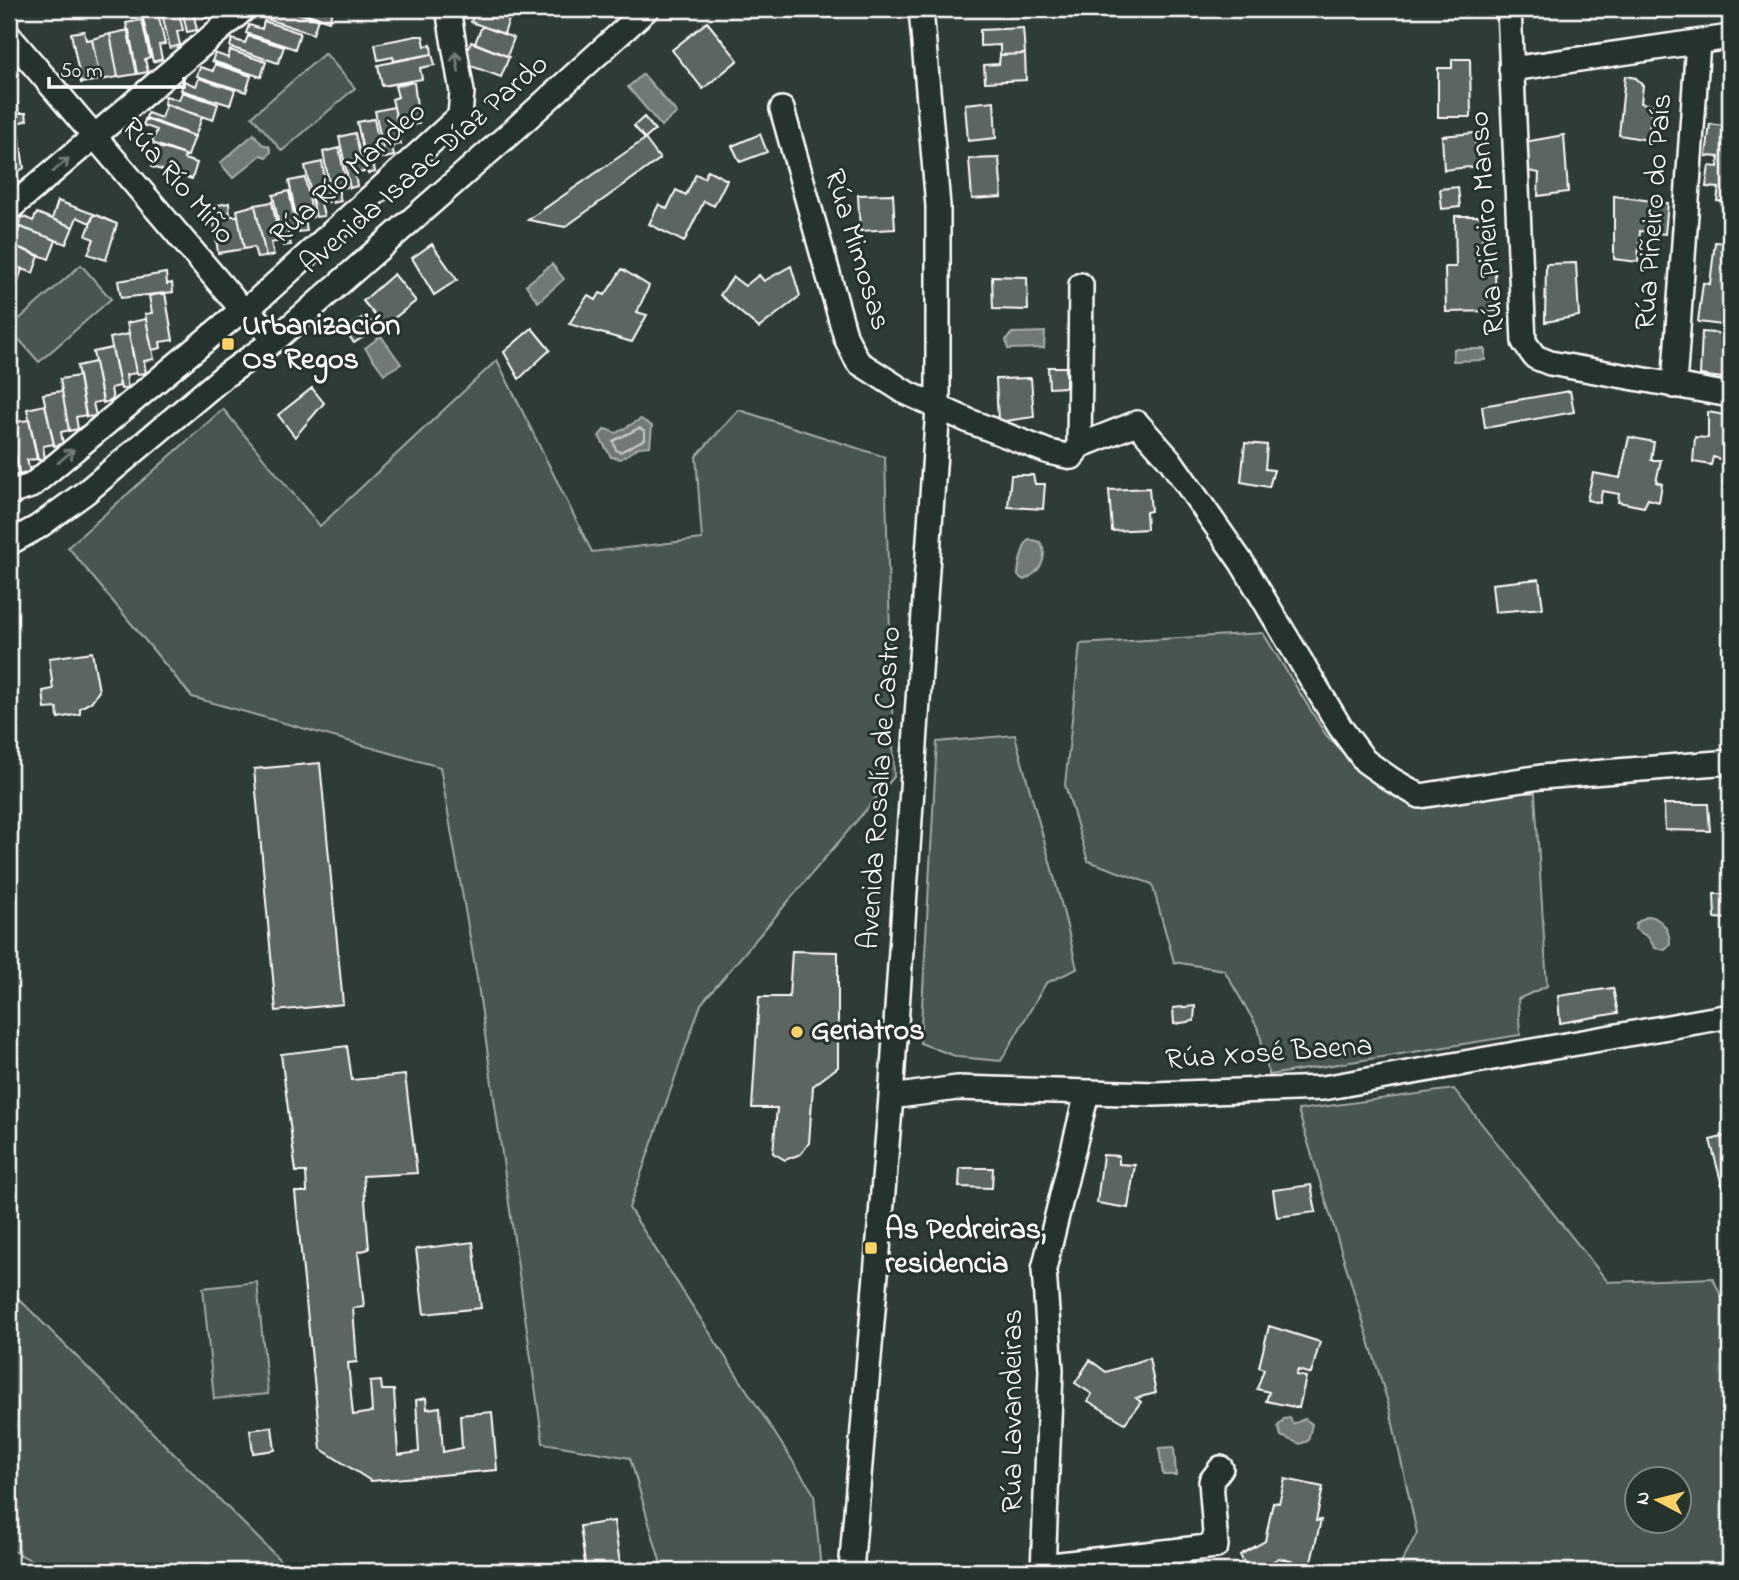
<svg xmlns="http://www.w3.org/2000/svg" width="1739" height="1580" font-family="'Indie Flower',sans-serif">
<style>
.green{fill:#4a544f;stroke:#a4aaa7;stroke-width:2;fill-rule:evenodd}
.water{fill:#707975;stroke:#a9afac;stroke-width:2}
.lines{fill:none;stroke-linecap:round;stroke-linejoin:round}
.shore{stroke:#c6c9c8;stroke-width:2}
.building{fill:#5b6661;stroke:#fff;stroke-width:2}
.minor-casing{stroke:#fff;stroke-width:28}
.minor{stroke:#26332d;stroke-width:23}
.oneway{stroke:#727a76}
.poi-dot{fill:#ffd166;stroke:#26332d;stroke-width:2.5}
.labels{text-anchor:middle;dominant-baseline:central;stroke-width:6;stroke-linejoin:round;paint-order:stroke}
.street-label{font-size:30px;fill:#fff;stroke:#26332d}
.poi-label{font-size:30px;font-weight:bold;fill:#fff;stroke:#26332d;text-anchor:start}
</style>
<rect width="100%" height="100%" fill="#2f3b35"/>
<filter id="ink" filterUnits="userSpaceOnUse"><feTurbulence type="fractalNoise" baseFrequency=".0143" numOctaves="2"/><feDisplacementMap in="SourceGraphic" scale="14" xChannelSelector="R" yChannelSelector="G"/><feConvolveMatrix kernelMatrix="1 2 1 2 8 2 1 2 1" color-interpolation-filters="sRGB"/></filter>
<g filter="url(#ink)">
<path class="green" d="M325,53l30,35 -73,63 -30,-35z
M81,265l30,34 -72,63 -30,-34z
M497,360l95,192 110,-13 -6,-83 43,-46 146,47 9,320 -193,227 -72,204 185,286 7,77h-158l-33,-113 -87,-15 -66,-465 -37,-211 -248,-70 -124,-150 155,-138 97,117z
M1263,633l63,102 62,57 147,1 12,193 -29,13 2,36 -251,40 -10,-45 -35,-60 -50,-8 -22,-78 -64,-23 -23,-76 15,-141z
M1015,735c20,78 45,154 62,234l-31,14 -45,78 -43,-4 -38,-14 17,-301z
M1454,1089l154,193 105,-4 17,38v255h-333l20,-38 -28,-127 -91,-296zM1680,1478v42h-42v-42z
M257,1282l11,112 -54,5 -11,-111z
M9,1289l282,282h-239l-43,-22z"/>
<path class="water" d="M643,74l34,39 -16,13 -33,-39z
M254,134l8,10 7,2 2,6 -4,5 -6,-2 -28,23 -13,-15z
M552,264l12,15 -26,23 -12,-17z
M1045,332l-1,16 -36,1 -2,-9 6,-7z
M381,336l20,28 -17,10 -19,-26z
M1454,349h31v11l-32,1z
M641,419l11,7 -2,20 -11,1 -18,12 -10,-2 -12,-21 6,-7 11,4z
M1029,539l11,3c10,16 -1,31 -16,38l-6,-4c0,-9 5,-31 11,-37z
M1648,916c15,2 22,15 22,29l-5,5 -10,-2 -7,-11 -13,-8 1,-6z
M1290,1418l3,6 12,-5 7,5 -4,17 -8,3 -19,-8 -3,-10 6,-7z
M1174,1447l2,28h-13l-4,-27z"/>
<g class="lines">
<path class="shore" d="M639,428l6,3v8l-25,13 -4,-2 -3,-9z"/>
</g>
<path class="building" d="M157,9l8,35 -6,1 3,14 -9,3 -12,-52z
M161,9h17l5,21 -6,2 3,13 -10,3z
M182,9h16l2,6 -6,1 3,14 -10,2z
M202,9h10l2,7 -10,2z
M281,9l37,10 -5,15 -49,-16 2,-8 13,4z
M293,9h40l-4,12z
M476,9h15l19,7 -6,18 -33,-12z
M142,20l8,37 -5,2 3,13 -11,2 -11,-51z
M264,21l36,12 -5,16 -49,-16 3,-8 13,4z
M707,22l31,38 -35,29 -31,-39z
M482,26l32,12 -7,18 -32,-13z
M1023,28l2,26 -25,1v-10l-20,1v-16z
M129,30l8,44 -19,3 -8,-43z
M84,31l2,9 6,-1 8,41 -19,3 -10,-50z
M110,34l8,43 -18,3 -8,-41z
M248,36l36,11 -6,16 -48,-16 2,-8 13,4z
M416,36h7l2,10 6,-1 1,9 -38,7 -1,-4 -15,3 -3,-16z
M471,42l38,15 -8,20 -38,-14z
M230,50l36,12 -5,15 -49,-16 3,-8 13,5z
M432,54l3,11 -15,3 2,11 -40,7 -4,-21z
M1025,54l1,26 -41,2 -1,-17 15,-1 1,-9z
M1452,59h18l1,58h-33v-49h14z
M215,64l36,12 -5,16 -49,-16 3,-9 13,4z
M1625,76l11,2 7,8 -2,17 11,2 -4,35 -29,-5z
M199,78l36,12 -5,15 -49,-15 3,-9 12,5z
M414,82l5,41 -19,10 -8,-34 6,-2 -3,-11z
M182,92l36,12 -5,16 -49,-16 2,-8 13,4z
M994,101l2,37 -28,3 -3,-37z
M17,103l2,10h7l1,7 -18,6v-21z
M166,104l36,13 -7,20 -50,-18 3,-6 13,5z
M394,107l7,37 -9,2 2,10 -9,2 -10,-47z
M644,117l11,13 -10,9 -11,-13z
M146,118l49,18 -7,20 -36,-13 5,-13 -14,-5z
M374,119l8,39 -9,2 2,12 -7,2 -11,-52z
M17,123l7,45 -15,9v-51z
M1710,124l20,3v75l-13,-1 2,-13 -13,-1 3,-21 9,1 1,-10 -13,-1z
M355,133l9,39 -9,2 2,12 -7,2 -11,-51z
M1474,133l4,33 -34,4 -2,-34z
M760,134l7,18 -27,10 -8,-16z
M1564,135l4,57 -30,4 1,-23 -16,-3 1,-28z
M645,139l15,20 -95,68 -37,-7z
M159,147l26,8 -1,4 13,4 -5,16 -40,-12z
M339,148l8,39 -9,2 3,12 -8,2 -10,-51z
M999,158l3,39 -30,2 -3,-40z
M322,162l7,40 -8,1 3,13 -8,1 -11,-51z
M708,170l19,10 -13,26 -10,-5 -20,41 -35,-18 10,-20 8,5 9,-19 10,5 10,-21 8,4z
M305,178l8,39 -8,2 2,12 -8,1 -10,-51z
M1458,187l2,20 -18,2 -2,-20z
M289,191l8,40 -9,1 3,13 -8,1 -10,-51z
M893,194l2,35 -35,2 -2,-36z
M1614,196l54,7 -3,31 -25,-3 -2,31 -24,-3z
M58,201l36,13 -4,9 -13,-6 -4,10 -21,-8z
M272,202l8,39 -9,2 3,12 -8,2 -11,-52z
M229,203l1,13h8l6,33 -26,4 -6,-47z
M255,205l11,52 -9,1 -3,-11 -10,2 -7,-39z
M37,213l36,14 -7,17 -48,-18 4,-10 11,5z
M94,214l23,10 -11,36 -18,-6 6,-15 -8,-3z
M1455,216h27l1,54h12l1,41 -50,1 -1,-45h11z
M20,227l36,13 -7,19 -40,-15v-11l7,3z
M1715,242l15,1v83l-32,-4 5,-39 7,1z
M9,244l30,12 -6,17 -24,-9z
M432,244l25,36 -23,15 -22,-37z
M1576,263l3,53 -34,6 1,-58z
M9,264l13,5 -6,18 -7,-2z
M791,266l9,30 -41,32 -39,-33 13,-18 12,9 14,-11 5,6z
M622,269l27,17 -12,26 10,3 -15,27 -63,-18 19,-29 8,5 4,-7 5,2z
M166,273l1,11 5,-1 1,9 -52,6 -3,-17z
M394,274l22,27 -32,25 -21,-25z
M992,276l35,1 1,33 -35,-1z
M165,293l8,47 -13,2 1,6 -9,2 -7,-36 7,-1 -3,-17z
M366,315l10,14 -22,14 -9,-13z
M146,319l8,40 -10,2 2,12 -9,1 -10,-51z
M532,328l18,22 -31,29 -15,-27z
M1702,332l24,2 4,4v41l-30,-4z
M129,334l7,39 -10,2 2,13 -7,1 -11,-51z
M112,348l8,38 -9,2 2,12 -10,3 -10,-51z
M95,362l8,39 -10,2 3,13 -10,1 -9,-51z
M1048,367h18v20l-17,1z
M79,376l7,39 -10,2 2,12 -9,2 -9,-52z
M1031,378l3,39 -36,5 -2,-43z
M312,388l12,15 -29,34 -17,-22z
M62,391l7,39 -8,2 2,12 -9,2 -11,-52z
M1570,391l4,21 -89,16 -3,-22z
M45,405l9,39 -11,2 2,13 -7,1 -11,-51z
M1708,412l22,4v46l-17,-5 -2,8 -18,-3 2,-25 13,1z
M29,420l8,39 -10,1 3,12 -11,3 -9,-52z
M10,423l9,52 -8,1 -2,-12z
M1629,437l25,5 -3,18h10l-5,22 6,2 -3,18 -11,-3 -4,8 -26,-5 1,-8 -17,-3 -2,12 -13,-3 6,-27 27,5z
M1245,443l22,2 -2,24 9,1 -5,17 -28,-5z
M1011,475h22l2,9h10l-2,25 -35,-2z
M1149,488l2,23 -5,1 1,17 -35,2 -3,-41z
M1539,579l4,29 -48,4 -3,-28z
M92,652l7,39 -8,11 -11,6v6l-22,4 -1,-10 -12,1 -2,-18 10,-2 -4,-31z
M320,763l23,241 -67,7 -22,-242z
M1664,804h44l2,27 -45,-1z
M1714,894h16v25l-15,-1z
M792,951l46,1v115l-25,19 -4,57 -8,11 -16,6 -12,-7 4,-45h-25l7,-111h30z
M1613,988l5,25 -58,10 -2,-27z
M1195,1006l-1,15 -20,3 -1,-16z
M347,1046l5,34 53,-5 12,98 -54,3 6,73 -11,3 6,55 -11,1 4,54 -9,1 5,52 19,-3 -2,-30 11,-1 1,9h12l4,65 21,-3 -3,-52 10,-2 1,11 13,-2 3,45 19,-4 -2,-33 32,-3 5,58 -126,11 -50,-32 -26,-257h12l-1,-20h-10l-15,-118z
M1730,1135v65h-4l-16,-60z
M1103,1155l16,1v8l16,1 -7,43 -31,-5z
M960,1168h33l-1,20 -33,-1z
M1311,1185l5,27 -39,5 -4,-27z
M473,1242l8,66 -57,6 -8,-65z
M1269,1326l51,16 -9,32 -13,-4 -2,5 10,2 -7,31 -33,-7 3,-9 -12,-3 7,-20 -5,-2z
M1149,1358l7,35 -20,5 5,4 -16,21 -37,-22 4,-7 -17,-11 15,-23 16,12z
M272,1427l3,23 -22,3 -3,-23z
M1285,1479l38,8 -7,34 5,-1 -11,46 -31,-8 -14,8 3,3 -4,2h-16l-8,-16 25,-14 8,-39 6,1z
M614,1521l7,50h-35l-6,-45z"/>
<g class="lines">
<defs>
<path id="minor" d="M1509,9l15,333 11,15 15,6 180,32
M9,36l231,271
M1511,69l219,-32
M782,109l64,229 12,24 47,30 64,29 80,31 23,5 7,-11 58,-23 33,37 72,103 98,164 25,34 27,19 28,16 121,-19 189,-15
M9,209l235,-200
M250,307l210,-191 2,-24 -14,-83
M238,310l5,-4 8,2 2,8 22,24
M1674,386l24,-344
M1079,446l2,-161
M9,493l22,-7 206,-172
M9,543l29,-16 48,-35 137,-115 52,-37 239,-210 133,-121
M891,1097l66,-9 197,6 169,-6 407,-72
M1043,1566l173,-20 -5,-65 10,-13
M851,1571l40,-474 47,-689v-202l-17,-197
M1043,1571l8,-201 -7,-101 43,-176"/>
</defs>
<use href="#minor" class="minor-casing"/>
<use href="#minor" class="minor"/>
</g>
<defs><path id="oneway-shaft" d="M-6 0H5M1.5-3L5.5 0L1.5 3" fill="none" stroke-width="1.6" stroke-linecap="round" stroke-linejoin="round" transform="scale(1.75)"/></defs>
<g class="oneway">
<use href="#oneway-shaft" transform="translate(457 62) rotate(-100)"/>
<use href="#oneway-shaft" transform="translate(61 165) rotate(-40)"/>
<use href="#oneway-shaft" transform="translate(66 456) rotate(-40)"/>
</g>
</g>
<g class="poi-dot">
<rect x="221" y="337" width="14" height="14" rx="3.5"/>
<circle cx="797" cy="1032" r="7"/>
<rect x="864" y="1241" width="14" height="14" rx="3.5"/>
</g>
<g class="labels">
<g class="street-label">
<text transform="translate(425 165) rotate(-41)">Avenida Isaac Díaz Pardo</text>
<text transform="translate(349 174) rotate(-42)">Rúa Río Mandeo</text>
<text transform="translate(177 182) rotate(49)">Rúa Río Miño</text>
<text transform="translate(1655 212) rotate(-86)">Rúa Piñeiro do País</text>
<text transform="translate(1488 223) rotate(-94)">Rúa Piñeiro Manso</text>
<text transform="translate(856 250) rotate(73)">Rúa Mimosas</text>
<text transform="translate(881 788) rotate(-86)">Avenida Rosalía de Castro</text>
<text transform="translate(1269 1054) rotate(-4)">Rúa Xosé Baena</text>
<text transform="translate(1014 1411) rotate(-90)">Rúa Lavandeiras</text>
</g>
<g class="poi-label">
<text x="242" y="327">Urbanización<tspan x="242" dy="34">Os Regos</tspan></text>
<text x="811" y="1032">Geriatros</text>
<text x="885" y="1231">As Pedreiras,<tspan x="885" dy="34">residencia</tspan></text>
</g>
</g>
<rect width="1739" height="1580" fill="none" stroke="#26332d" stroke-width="35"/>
<rect x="18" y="18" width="1704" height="1545" fill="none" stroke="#fff" stroke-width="2.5" filter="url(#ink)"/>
<g transform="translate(1658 1500) rotate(277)"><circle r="33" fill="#26332d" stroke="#7d8581" stroke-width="2"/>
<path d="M0-5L12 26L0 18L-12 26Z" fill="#ffd166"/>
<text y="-10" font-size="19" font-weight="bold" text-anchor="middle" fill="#ffffff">N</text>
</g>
<path d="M49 77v10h135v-10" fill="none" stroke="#ffffff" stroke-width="3.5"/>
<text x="60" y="77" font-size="21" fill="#ffffff" stroke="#26332d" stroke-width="5" paint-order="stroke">50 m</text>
</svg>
